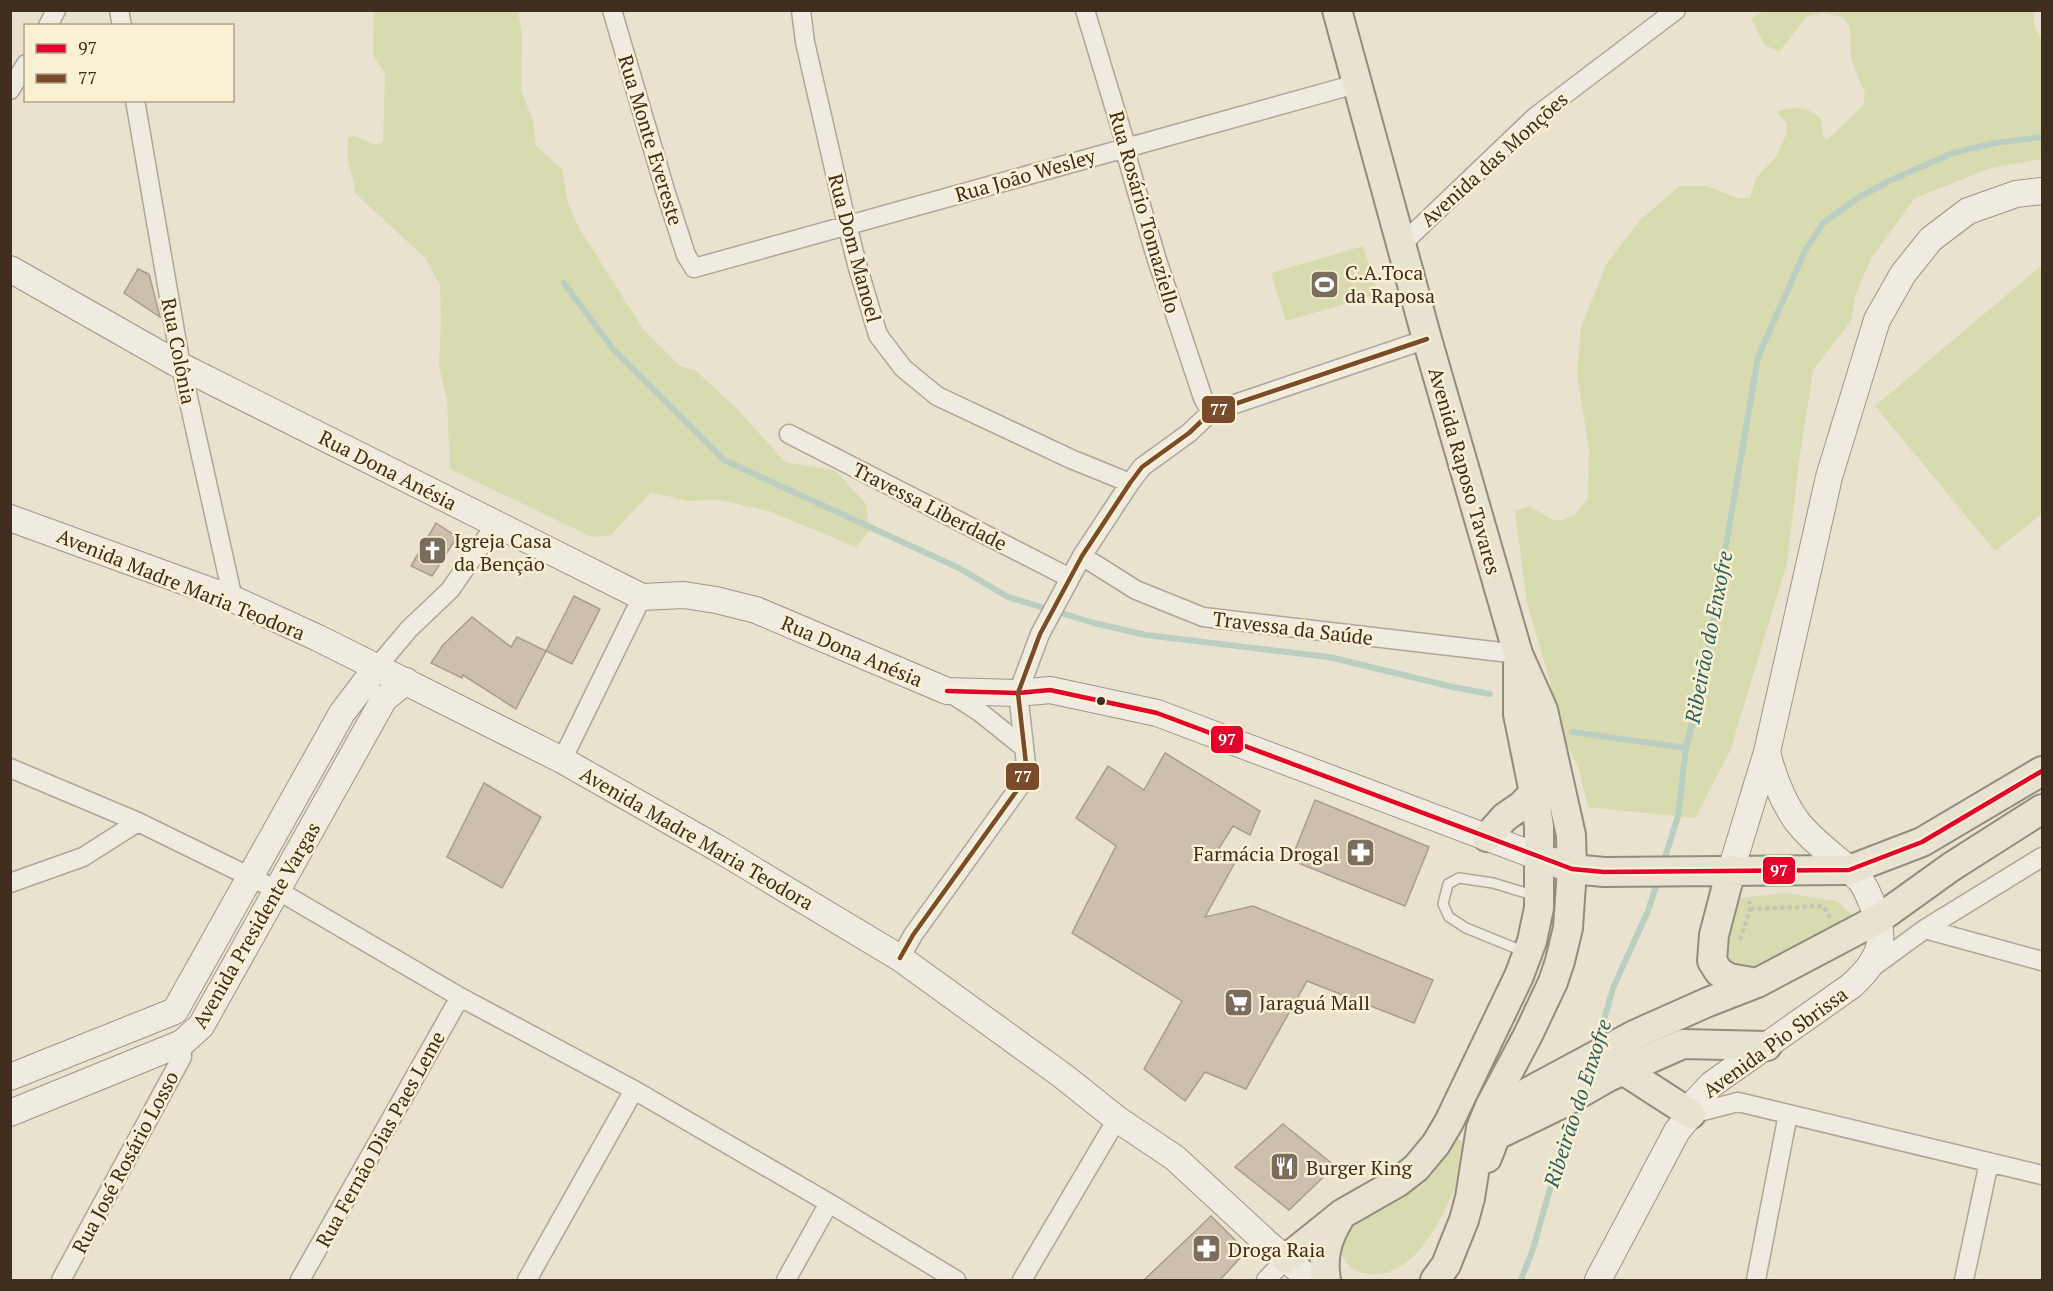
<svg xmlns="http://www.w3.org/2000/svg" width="2053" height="1291" font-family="'PT Serif',serif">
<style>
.green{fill:#d8daaf}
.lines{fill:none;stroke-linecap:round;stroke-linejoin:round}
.stream{stroke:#bacec2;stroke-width:6}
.building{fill:#cdbfae;stroke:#aa9d8c;stroke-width:1.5}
.lane-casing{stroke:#aea697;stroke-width:12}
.street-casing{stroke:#aea697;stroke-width:21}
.secondary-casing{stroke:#9e9687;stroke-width:28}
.primary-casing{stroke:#948c7e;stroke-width:32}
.path{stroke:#c9c3b7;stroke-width:4;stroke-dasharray:4.5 3;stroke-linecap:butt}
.lane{stroke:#f0ebe1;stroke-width:9}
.street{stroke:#f0ebe1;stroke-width:18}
.secondary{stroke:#f0ebe1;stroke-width:26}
.primary{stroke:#e8e2d1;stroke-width:28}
.bus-1-casing{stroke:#faf0d4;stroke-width:9}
.bus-2-casing{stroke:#faf0d4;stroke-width:9}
.bus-1{stroke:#e4002b;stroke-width:4.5}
.bus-2{stroke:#7a4b2a;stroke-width:4.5}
.bus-dot{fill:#3f2e1d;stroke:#faf0d4;stroke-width:2}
.labels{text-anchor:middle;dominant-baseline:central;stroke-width:5;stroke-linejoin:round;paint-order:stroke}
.street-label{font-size:20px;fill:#3f2e1d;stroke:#faf0d4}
.poi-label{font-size:20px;fill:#3f2e1d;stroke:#faf0d4;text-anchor:start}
.water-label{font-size:21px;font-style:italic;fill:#2a605f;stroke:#faf0d4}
.line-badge{stroke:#faf0d4;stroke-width:2}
.badge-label{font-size:16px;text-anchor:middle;font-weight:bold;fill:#fff}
</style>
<rect width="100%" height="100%" fill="#e9e2ce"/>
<path class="green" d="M1765,10l269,1v16l8,12v120l-51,9 -76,30 -44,60 -16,39 -4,24 -38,49 -14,92 -12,101 -57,188 -35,67 -107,-11 -10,-41 -26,-48 -2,-38 -23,-76 -12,-93 14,-5 24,14h9l13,-6 13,-16 1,-49 -12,-75 4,-47 26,-64 33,-43 40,-34h26l31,12h13l6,-20 20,-21 10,-22 1,-12 -9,-9 1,-3c18,-5 27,-5 42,8l2,18 5,2 35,-33 2,-13 -14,-33 -1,-33 -7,-10 -20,-4 -17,4 -27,35 -14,-7 -14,-26z
M374,11h144l4,24 -1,55 12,31 3,25 26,23 6,35 11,24 64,101 37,37 16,5 41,38 48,53 51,9 30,33 3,27 -13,16 -87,-36 -49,-11 -33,1 -36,-9 -40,43 -19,2 -142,-68 -3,-69 -8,-34 2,-46 -1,-35 -15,-27 -71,-66 1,-4 -8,-32 1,-18 6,-2 22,9 7,-4 2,-68 -12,-18z
M1363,246l15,48 -92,27 -15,-48z
M2042,265v249l-47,37 -120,-145z
M1785,893l52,8 15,14 -5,14 -91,43 -23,-7 -8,-14 4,-37 12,-16z
M1452,1136l19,10c-16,42 -48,145 -113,126 -15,-8 -19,-21 -19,-38z"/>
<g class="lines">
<path class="stream" d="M564,283l49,66 111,111 235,108 49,29 86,26 52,12 183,22 124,30 37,7
M1572,732l114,16
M1663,864l15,-48 8,-68 19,-79 53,-312 47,-106 18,-28 35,-25 31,-17 64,-28 42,-10 47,-6
M1597,1044l16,-56 35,-77 10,-31
M1521,1280l12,-31 24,-85 21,-59"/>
</g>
<path class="building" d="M138,269l11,5 11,43 -36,-24z
M436,523l21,14 -25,39 -21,-10z
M574,596l26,13 -28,55 -26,-13z
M472,617l39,30 6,-10 29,14 -30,58 -53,-34 -1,3 -31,-15 12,-18z
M1165,753l95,58 -10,24 -17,-9 -17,27 18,11 -29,53 48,-11 180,74 -19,43 -107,-42 -61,108 -41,-17 -20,29 -41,-32 38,-68 -110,-68 44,-87 -40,-28 32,-52 36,24z
M484,783l57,34 -39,71 -55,-31z
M1315,800l114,47 -24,59 -114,-46z
M1283,1124l52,42 -46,44 -54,-43z
M1211,1216l25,25 5,16 -22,24h-76z"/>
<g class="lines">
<defs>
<path id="lane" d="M1525,952l-59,-24 -17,-11 -6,-13 5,-20 11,-6 34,5 43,13"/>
<path id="street" d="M119,10l3,16
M612,10l53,180 21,65 8,13 662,-184
M801,10l4,32 42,183 11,43 20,67 25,33 34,28 134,63 59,24
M1085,10l39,129v8l32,110 47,141 8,14
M48,26l8,-16
M10,90l16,-26
M135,100l46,266 52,233
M1401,245l134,-128 141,-107
M789,434l281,144
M1082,556l54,34 67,27 315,37
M377,667l32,-38 41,-39 46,-66
M947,691l34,22 41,33
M562,760l80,-163
M10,768l128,54 139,68 183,107 174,93 195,113 127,77
M10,883l73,-26 55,-35
M1925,929l117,-72
M900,958l13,-23 107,-149 6,-22 -8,-71 22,-59 42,-78 48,-73 12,-16 47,-34 22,-21 216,-73
M1870,969l55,-40 117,32
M1691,1114l47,-12 304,73
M61,1280l121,-223v-14
M300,1280l160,-283
M527,1280l107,-190
M786,1280l43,-77
M1022,1280l95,-161
M1266,1280l20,-21
M1756,1280l32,-166
M1964,1280l25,-118"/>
<path id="secondary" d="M10,269l171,97 461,231 42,-2 32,5 40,10 191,81 71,2 32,-3 107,23 382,144
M10,518l223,81 85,39 244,122 155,88 183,110 163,118 54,43 58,39 94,87 42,35
M1731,870l36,-118 62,-275 48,-157 26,-46 28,-35 37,-28 48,-17 26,-3
M10,1077l165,-66 167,-298 35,-46
M10,1113l172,-70 19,-17 183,-327 22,-18
M1598,1280l79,-149 14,-17 5,-13 16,-17 139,-98c30,-27 38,-48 20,-85 -3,-7 -6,-15 -11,-21 -20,-21 -46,-36 -64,-60 -14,-20 -23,-44 -29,-68"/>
<path id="primary" d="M1337,10l90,329 91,315 25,56 28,125 1,34 -4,59 -8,33 -7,21 -25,53 -38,71 -9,22 -11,70 -6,22 -18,45 -11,15
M1487,837l18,-20 16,-11 13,-13
M1554,862l18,7 32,3 245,-2 73,-28 120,-71
M1731,870l-17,65 -2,26 7,11 10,6 28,5
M1623,1070l68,44
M1501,1133l58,-28 49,-28 75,-33 84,2
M1487,1158l9,-23 32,-43 106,-57 74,-33 49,-19 123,-65 71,-51 91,-58
M1286,1259l56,-45 56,-32 18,-14 20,-24 13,-22 70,-146 13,-35 7,-33v-82l-5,-33 -16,-79v-49
M1326,1280c-4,-23 1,-41 13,-61"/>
</defs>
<use href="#lane" class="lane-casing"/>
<use href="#street" class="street-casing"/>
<use href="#secondary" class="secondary-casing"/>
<use href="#primary" class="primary-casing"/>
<path class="path" d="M1750,909l73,-3 8,13
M1740,940l10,-31 -1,-8"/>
<use href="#lane" class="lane"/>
<use href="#street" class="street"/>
<use href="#secondary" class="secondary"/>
<use href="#primary" class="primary"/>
<defs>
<path id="bus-1" d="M947,691l71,2 32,-3 107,23 415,156 32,3 245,-2 73,-28 120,-71"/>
<path id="bus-2" d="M900,958l13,-23 107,-149 6,-22 -8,-71 22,-59 42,-78 48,-73 12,-16 47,-34 22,-21 216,-73"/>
</defs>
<use href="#bus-1" class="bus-1-casing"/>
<use href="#bus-2" class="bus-2-casing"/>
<use href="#bus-1" class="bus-1"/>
<use href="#bus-2" class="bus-2"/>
</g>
<defs>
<symbol id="stadium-square" viewBox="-11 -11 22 22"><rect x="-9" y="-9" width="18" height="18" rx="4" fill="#7a6d5b" stroke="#faf0d4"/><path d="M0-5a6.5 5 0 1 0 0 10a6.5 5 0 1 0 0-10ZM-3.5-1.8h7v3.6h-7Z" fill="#fff"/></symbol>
<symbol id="church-square" viewBox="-11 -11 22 22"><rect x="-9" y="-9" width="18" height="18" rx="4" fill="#7a6d5b" stroke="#faf0d4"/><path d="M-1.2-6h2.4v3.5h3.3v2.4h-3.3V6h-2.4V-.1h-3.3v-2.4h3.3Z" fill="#fff"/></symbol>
<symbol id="pharmacy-square" viewBox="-11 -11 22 22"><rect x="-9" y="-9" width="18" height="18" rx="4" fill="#7a6d5b" stroke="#faf0d4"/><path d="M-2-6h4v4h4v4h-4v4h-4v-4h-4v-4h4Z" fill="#fff"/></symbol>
<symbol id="supermarket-square" viewBox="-11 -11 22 22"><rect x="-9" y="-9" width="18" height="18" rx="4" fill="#7a6d5b" stroke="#faf0d4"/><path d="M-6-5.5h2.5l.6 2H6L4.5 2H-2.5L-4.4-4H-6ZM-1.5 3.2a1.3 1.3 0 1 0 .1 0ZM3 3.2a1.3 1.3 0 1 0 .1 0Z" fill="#fff"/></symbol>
<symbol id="restaurant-square" viewBox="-11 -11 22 22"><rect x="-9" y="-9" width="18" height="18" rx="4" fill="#7a6d5b" stroke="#faf0d4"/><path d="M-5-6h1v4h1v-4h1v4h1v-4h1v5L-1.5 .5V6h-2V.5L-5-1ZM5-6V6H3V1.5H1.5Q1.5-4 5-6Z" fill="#fff"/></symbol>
</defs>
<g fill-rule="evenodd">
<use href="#stadium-square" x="1308" y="268" width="33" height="33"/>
<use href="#church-square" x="416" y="534" width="33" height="33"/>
<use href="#pharmacy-square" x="1344" y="836" width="33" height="33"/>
<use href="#supermarket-square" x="1222" y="986" width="33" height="33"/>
<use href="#restaurant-square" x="1268" y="1150" width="33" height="33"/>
<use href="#pharmacy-square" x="1190" y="1232" width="33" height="33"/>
</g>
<circle class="bus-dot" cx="1101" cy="701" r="5"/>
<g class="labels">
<g class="street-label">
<text transform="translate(651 140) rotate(73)">Rua Monte Evereste</text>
<text transform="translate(1494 159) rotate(-42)">Avenida das Monções</text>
<text transform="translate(1025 175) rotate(-16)">Rua João Wesley</text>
<text transform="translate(1145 212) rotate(74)">Rua Rosário Tomaziello</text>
<text transform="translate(855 248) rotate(75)">Rua Dom Manoel</text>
<text transform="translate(179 351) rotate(79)">Rua Colônia</text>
<text transform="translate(388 470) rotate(27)">Rua Dona Anésia</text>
<text transform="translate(1465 471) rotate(74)">Avenida Raposo Tavares</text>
<text transform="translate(930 506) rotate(27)">Travessa Liberdade</text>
<text transform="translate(181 584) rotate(22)">Avenida Madre Maria Teodora</text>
<text transform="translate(1293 628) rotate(7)">Travessa da Saúde</text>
<text transform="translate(852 651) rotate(23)">Rua Dona Anésia</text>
<text transform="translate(697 838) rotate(30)">Avenida Madre Maria Teodora</text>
<text transform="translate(256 925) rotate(-60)">Avenida Presidente Vargas</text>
<text transform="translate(1775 1042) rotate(-36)">Avenida Pio Sbrissa</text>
<text transform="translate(380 1139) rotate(-61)">Rua Fernão Dias Paes Leme</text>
<text transform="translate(125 1162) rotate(-62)">Rua José Rosário Losso</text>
</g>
<g class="poi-label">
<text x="1345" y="272">C.A.Toca<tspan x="1345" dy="23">da Raposa</tspan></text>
<text x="454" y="540">Igreja Casa<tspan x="454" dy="23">da Benção</tspan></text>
<text x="1339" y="853" text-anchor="end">Farmácia Drogal</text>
<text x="1259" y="1002">Jaraguá Mall</text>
<text x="1306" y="1167">Burger King</text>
<text x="1228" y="1249">Droga Raia</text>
</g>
<g class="water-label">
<text transform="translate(1708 637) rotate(-79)">Ribeirão do Enxofre</text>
<text transform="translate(1577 1103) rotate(-72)">Ribeirão do Enxofre</text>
</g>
</g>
<g class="line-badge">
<rect x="1201" y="395" width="35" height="29" rx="6" fill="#7a4b2a"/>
<rect x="1210" y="725" width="34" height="29" rx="6" fill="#e4002b"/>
<rect x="1005" y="762" width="35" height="29" rx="6" fill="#7a4b2a"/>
<rect x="1762" y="856" width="34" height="29" rx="6" fill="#e4002b"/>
</g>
<g class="badge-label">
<text x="1219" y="415">77</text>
<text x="1227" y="745">97</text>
<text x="1023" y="782">77</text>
<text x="1779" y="876">97</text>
</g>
<rect width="2053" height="1291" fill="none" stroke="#3f2e1d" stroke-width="24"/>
<rect x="24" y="24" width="210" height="78" fill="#faf0d4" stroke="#afa28b" stroke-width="1.5"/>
<rect x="36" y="44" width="30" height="9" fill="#e4002b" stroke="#afa28b" stroke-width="1.5"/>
<text x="78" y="54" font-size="18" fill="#3f2e1d">97</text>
<rect x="36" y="74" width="30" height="9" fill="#7a4b2a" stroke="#afa28b" stroke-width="1.5"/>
<text x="78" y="84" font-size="18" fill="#3f2e1d">77</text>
</svg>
